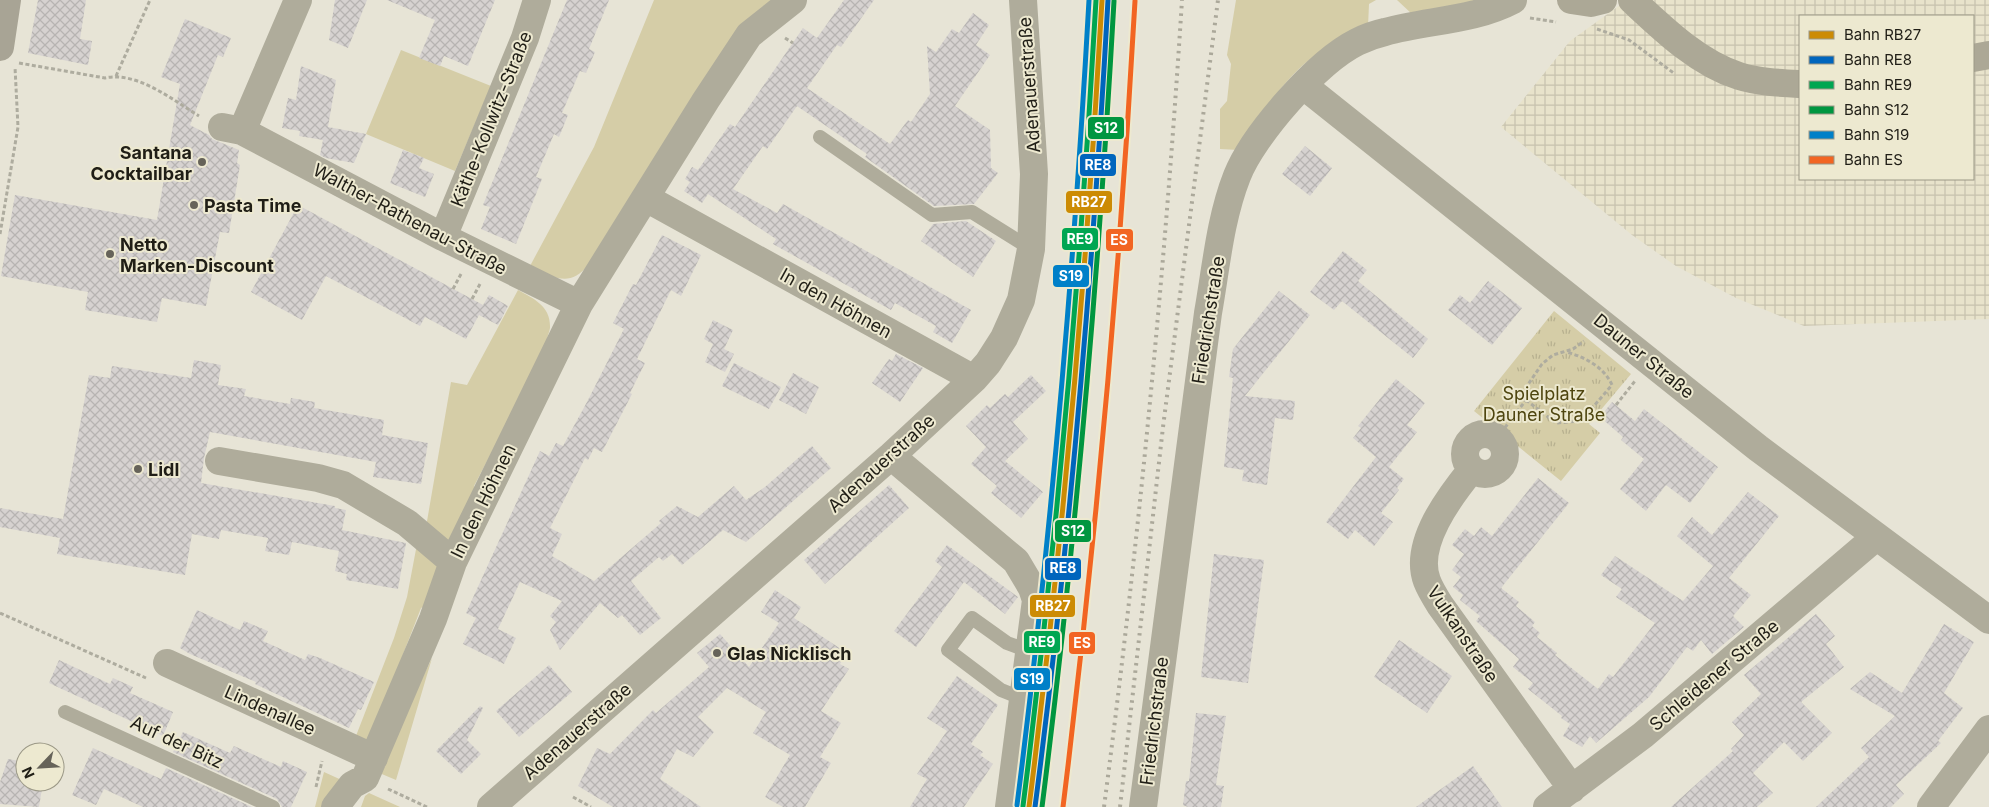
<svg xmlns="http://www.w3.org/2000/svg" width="1989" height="807" font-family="Inter,sans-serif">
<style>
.industrial{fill:url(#industrial-grid);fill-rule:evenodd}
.grass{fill:#d5cda7}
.park{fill:url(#park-tufts)}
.building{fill:url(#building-cross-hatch)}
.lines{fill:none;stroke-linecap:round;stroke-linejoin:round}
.path{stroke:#aeac9f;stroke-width:3;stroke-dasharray:4 2.5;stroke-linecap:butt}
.service{stroke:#afac9b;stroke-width:14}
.minor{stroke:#afac9b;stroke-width:28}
.secondary{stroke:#aca896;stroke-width:28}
.primary{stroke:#a8a495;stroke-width:28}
.rail{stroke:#aba89a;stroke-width:4;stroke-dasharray:2.5 5;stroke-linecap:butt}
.rail-1-casing{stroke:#ede9d0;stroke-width:9}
.rail-2-casing{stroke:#ede9d0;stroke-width:9}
.rail-3-casing{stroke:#ede9d0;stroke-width:9}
.rail-4-casing{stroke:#ede9d0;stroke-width:9}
.rail-5-casing{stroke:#ede9d0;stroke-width:9}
.rail-6-casing{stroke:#ede9d0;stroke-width:9}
.rail-1{stroke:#cc8b04;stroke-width:5}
.rail-2{stroke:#0065bd;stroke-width:5}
.rail-3{stroke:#00a651;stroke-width:5}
.rail-4{stroke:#009640;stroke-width:5}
.rail-5{stroke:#0080c8;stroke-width:5}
.rail-6{stroke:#f26522;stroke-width:5}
.poi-dot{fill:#666359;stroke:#ede9d0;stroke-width:2}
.labels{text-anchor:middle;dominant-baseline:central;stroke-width:4;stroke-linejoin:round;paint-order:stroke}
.street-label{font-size:18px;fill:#201e16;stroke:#ede9d0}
.poi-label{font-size:18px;font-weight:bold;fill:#201e16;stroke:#ede9d0;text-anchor:start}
.park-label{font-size:18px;fill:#4e450f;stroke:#ede9d0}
.line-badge{stroke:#ede9d0;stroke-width:2}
.badge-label{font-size:14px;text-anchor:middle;font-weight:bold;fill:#fff}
</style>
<defs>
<pattern id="industrial-grid" width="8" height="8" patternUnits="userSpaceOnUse" patternTransform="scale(1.25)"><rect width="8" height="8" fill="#e8e3cb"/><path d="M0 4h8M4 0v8" fill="none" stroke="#c7c2ae"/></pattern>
<pattern id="park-tufts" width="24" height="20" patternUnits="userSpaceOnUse" patternTransform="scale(1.25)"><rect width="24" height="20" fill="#d5cda7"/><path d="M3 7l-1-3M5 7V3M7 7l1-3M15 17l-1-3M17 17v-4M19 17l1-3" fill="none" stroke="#b7b08f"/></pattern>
<pattern id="building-cross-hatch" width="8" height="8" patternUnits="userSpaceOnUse" patternTransform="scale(1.25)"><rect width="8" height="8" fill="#d6d2d0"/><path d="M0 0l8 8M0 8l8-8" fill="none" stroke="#b7b4b2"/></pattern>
</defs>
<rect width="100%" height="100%" fill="#e7e4d6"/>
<path class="industrial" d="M1627,0h362v319l-185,7 -68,-28 -60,-32 -44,-31 -131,-108 69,-86zM1800,16h173v163h-173z"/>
<path class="grass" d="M654,0h125l-190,264c-20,25 -35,13 -59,2l64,-119z
M1236,0h140l-7,4 -1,23c-16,8 -33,15 -48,25 -36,24 -58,62 -81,98l-19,-1v-40l7,-8 4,-37 -4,-9z
M1397,0h94l-78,15z
M401,50l90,36 -36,85 -89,-37z
M518,290c16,9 33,16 32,38 -1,6 -4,9 -2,16l-74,142 3,7 -27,49 -24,-15 25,-145 16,3z
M417,544l21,23 -9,37 -8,4 -19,49 2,12 -35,71 -15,1 40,-103 13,-41z
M432,658l-36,122 -19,-8z
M324,772l22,10 -18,25h-13z
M369,793l31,14h-39l4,-11z"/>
<path class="park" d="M1554,311l77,63 -42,50 11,9 -39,48 -87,-70z"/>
<path class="building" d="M38,0h48l-6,39 12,2 -4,24 -60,-12z
M335,0h32l-19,48 -19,-8z
M387,0h108l-27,66 -24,-10 -4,10 -21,-8 16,-38z
M567,0h42l-20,49 6,3 -9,21 -6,-2 -18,42 6,2 -9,22 -5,-3 -18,43 6,2 -26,65 -35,-15 9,-22 -7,-2z
M844,0h30l-33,47 -4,-2 -30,43 83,56 18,-24 3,2 19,-28 -3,-48 9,6 16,-23 7,4 14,-20 16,12 -13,20 14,10 -35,51 35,24 1,38 7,5 -24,31 -40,2 -69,-49 2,-3 -70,-48 -30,43 -4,-3 -30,43 44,24 6,-9 188,106 -19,33 -19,-11 3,-6 -41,-23 -4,7 -118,-66 3,-5 -68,-45 -6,9 -18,-12 6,-9 -5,-3 7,-12 6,3 32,-46 5,3 68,-99 14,10z
M185,19l46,19 -8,19 -5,-2 -28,70 19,10 3,4 27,11 -2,13 3,2 -11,68 -9,-1 -14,74 -44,-8 -5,24 -72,-12 3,-18 -87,-16 14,-81 142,25 23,-136 -19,-7z
M301,66l35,14 -8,47 38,7 -12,29 -28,-5 -6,-3 3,-15 -24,-4 1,-5 -18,-3 6,-30 8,2z
M1305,146l27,22 -22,28 -28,-22z
M403,150l21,8 -5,10 15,6 -9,23 -35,-14z
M298,205l185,100 6,-10 19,11 -10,19 -19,-10 -13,24 -41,-22 -5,9 -94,-50 -24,44 -51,-28z
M966,221l30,20 -23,36 -52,-36 12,-17z
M662,235l39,20 -20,41 -10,-6 -34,69 8,4 -15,30 2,1 -30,58 -8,-4 -6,12 -3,-2 -35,70 12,6 -10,22 42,25 67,-58 -2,-2 18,-15 21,11 36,-31 12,14 19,-13 47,-41 19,22 -85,74 -23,-12 -41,35 -10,-11 -9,7 -4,-4 -28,24 30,37 -21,17 -18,-20 -4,3 -18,-15 -40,47 -10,-20 6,-8 -6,-6 12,-15 -42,-19 -22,47 18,9 -12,26 -41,-20 13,-26 -10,-5 74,-162 9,5 7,-13 7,3 24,-44 37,-73 -11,-6 20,-39 3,1z
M1343,251l24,19 -9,11 70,58 -15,19 -71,-57 -8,9 -24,-18z
M1488,281l34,27 -30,37 -44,-35 12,-15 10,8z
M1279,291l31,24 -65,81 50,5 -2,19 -18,-2 -8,67 -25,-4 2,-11 -20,-3 9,-89 -4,-1 4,-28z
M713,320l20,10 -9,19 10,5 -9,18 -20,-10 8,-18 -9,-5z
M896,354l27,14 -23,34 -28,-19 17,-24 3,2z
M194,360l27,5 -3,20 28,4 -2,7 46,8 1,-6 24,4 -1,6 70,12 -2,15 46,8 -7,41 -48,-7 3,-15 -166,-30 -6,26 -3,25 134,23v2l11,2 -4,20 64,13 -8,46 -52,-9 1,-6 -12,-3 4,-20 -47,-9 -3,13 -24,-4 3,-13 -47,-8 -2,9 -27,-5 -7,41 -128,-21 3,-16 -60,-11v-19l63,11 26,-144 21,3 2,-12 79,12z
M734,363l47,24 -12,22 -47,-23z
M793,373l26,14 -13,27 -27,-14z
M1031,375l15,16 -33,31 15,17 -23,22 38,31 -22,26 -30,-25 6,-7 -26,-22 15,-17 -20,-21 21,-21 3,3 15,-14 3,3z
M1396,379l29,24 -18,22 10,7 -28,35 15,12 -7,9 2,2 -18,23 12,9 -19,24 -19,-16 -7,9 -22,-17 50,-65 -23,-19 8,-10 -3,-2z
M1612,402l23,19 9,-12 74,58 -28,36 -24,-18 -20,26 -26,-22 24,-30 -23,-19 2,-3 -23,-20z
M1538,478l31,25 -68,85 18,14 -3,4 19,16 -3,4 8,7 -3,4 20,16 -2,2 43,34 11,-15 4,3 42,-54 -39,-26 6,-8 -21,-14 14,-19 68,45 30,-35 -36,-30 15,-19 20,18 36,-43 31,24 -50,62 22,17 -18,21 11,11 -32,27 -11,-14 -8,11 -6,-4 -38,50 -53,46 -6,-7 -8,11 -19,-11 7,-12 -9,-6 1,-2 -34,-27 5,-6 -20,-16 6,-8 -43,-38 4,-5 -20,-16 3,-5 -10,-8 8,-10 -9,-7 12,-16 -12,-9 13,-16 9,7 7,-9 11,9z
M889,485l20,23 -84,76 -21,-24z
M947,545l71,52 -13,17 -41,-32 -48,65 -22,-16 48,-64 -7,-6z
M1214,554l50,6 -16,123 -47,-6z
M775,590l26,17 -7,11 53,35 -7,11 9,5 -28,42 20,12 -21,34 11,6 -26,44h-22l-18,-10 25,-42 -37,-22 13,-21 -39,-24 -29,29 16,15 -21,25 -16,-8 -17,30 41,28h-88l-35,-21 19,-38 13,6 43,-44 3,3 53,-46 -12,-14 23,-19 29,33 30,-44 -18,-11z
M197,610l43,20 4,-9 24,10 -5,10 42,19 3,-6 12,4 54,24 -13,28 -3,-1 -9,19 -94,-44 1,-2 -66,-28 -10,-6z
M1816,614l19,22 -9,8 18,23 -43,35 31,31 -29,28 -19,-19 -31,31 20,20 -16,14h-86l62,-56 -2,-2 13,-14 -12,-13 29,-28 -17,-19z
M1944,624l30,18 -30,51 19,15 -25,33 3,2 -45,42 8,9 -13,13h-75l53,-50 -8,-9 34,-32 -45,-27 20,-17 32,21z
M1399,640l53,36 -25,37 -53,-36z
M59,660l51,24 3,-6 20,9 -3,6 43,19 -10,24 -114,-53z
M549,665l23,27 -53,45 -23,-26z
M957,676l41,29 -27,39 12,8 -3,3 13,9 -29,43h-54l17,-28 -10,-5 30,-43 -20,-13z
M480,706l3,2 -16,32 14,14 -20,20 -25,-23z
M1196,713l30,3 -10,69 8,1 -3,21h-33l-5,-2 3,-24h3z
M183,732l47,21 4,-7 47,21 2,-6 24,11 -16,35h-9l-5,-8 -104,-47z
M93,748l68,31 5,-11 86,39h-109l-39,-18 -8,16 -24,-10z
M8,759l17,3v20h18l-4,25 -39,-3v-22z
M1473,766l29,41h-86z"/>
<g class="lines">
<path class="path" d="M1530,18l26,4
M1597,29l32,11 46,34
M785,38l8,5
M19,63l86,15c32,-7 68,22 94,38
M116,76l34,-76
M0,234l18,-107 -3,-60
M453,289l8,-15
M472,299l8,-15
M1526,400l30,23 25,-2 31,-36c-8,-18 -27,-28 -46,-33
M1616,405l19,-24
M1497,438l29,-38 1,-14 15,-22 11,-9 20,-6 11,-8
M0,613l146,65
M316,787l6,-26
M388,789l39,18
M573,797l18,10"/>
<path class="service" d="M820,137l112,78 40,-3 59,37
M1024,699l-23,-9 -53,-40 24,-32 35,25 22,8
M65,712l208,95"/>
<path class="minor" d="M1304,86l454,362 231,172
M222,127l20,4 201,106 136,67
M242,131l56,-131
M646,198l328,181
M443,237l82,-199 12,-38
M1465 454a20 20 0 1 1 40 0a20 20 0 1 1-40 0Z
M891,456l125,105 16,27 4,12 -27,207
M219,461l99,17 25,7 64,38 46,39
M1472,469c-22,27 -59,75 -45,112 3,8 8,16 13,24l132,184
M167,663l207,95
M335,807l17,-22 13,-7 68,-159 20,-57 126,-258 127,-204 43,-65 44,-35
M491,807l400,-351 83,-77 14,-16 16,-25 17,-38 10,-51 3,-75 -11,-174
M1143,807l65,-494c8,-45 12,-94 29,-137 16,-41 80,-114 120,-134 8,-4 19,-8 28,-10 43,-12 88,-11 128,-32
M1547,807l96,-72 233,-198
M1931,807l58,-78"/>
<path class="secondary" d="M1571,0l20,3 12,-3
M1632,0c31,29 66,63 107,76 19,6 41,7 61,8
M1973,58l16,-3"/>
<path class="primary" d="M0,47l7,-47"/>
<path class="rail" d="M1104,807c35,-268 61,-537 78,-807
M1120,807l43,-380 55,-427"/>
<defs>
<path id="rail-1" d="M1029,807c34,-268 58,-537 73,-807"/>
<path id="rail-2" d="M1035,807c35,-268 58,-537 73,-807"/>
<path id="rail-3" d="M1023,806c34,-268 58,-536 73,-806"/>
<path id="rail-4" d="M1042,807c34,-268 57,-537 72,-806"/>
<path id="rail-5" d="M1017,805c34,-267 57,-536 72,-805"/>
<path id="rail-6" d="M1063,807c33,-268 57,-536 72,-806"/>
</defs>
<use href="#rail-1" class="rail-1-casing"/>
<use href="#rail-2" class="rail-2-casing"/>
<use href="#rail-3" class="rail-3-casing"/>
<use href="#rail-4" class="rail-4-casing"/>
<use href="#rail-5" class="rail-5-casing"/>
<use href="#rail-6" class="rail-6-casing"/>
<use href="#rail-1" class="rail-1"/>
<use href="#rail-2" class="rail-2"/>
<use href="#rail-3" class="rail-3"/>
<use href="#rail-4" class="rail-4"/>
<use href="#rail-5" class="rail-5"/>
<use href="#rail-6" class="rail-6"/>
</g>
<g class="poi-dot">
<circle cx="202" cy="162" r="5"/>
<circle cx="194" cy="205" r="5"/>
<circle cx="110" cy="254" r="5"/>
<circle cx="138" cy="469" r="5"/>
<circle cx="717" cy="653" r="5"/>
</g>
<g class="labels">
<g class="street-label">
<text transform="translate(1029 85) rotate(-94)">Adenauerstraße</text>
<text transform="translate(491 119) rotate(-68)">Käthe-Kollwitz-Straße</text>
<text transform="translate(410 219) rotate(28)">Walther-Rathenau-Straße</text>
<text transform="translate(836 303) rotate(29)">In den Höhnen</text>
<text transform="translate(1208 320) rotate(-81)">Friedrichstraße</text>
<text transform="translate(1644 356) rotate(39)">Dauner Straße</text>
<text transform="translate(881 463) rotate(-42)">Adenauerstraße</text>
<text transform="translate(483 501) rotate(-64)">In den Höhnen</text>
<text transform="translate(1463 634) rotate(56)">Vulkanstraße</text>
<text transform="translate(1714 675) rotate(-40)">Schleidener Straße</text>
<text transform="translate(270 710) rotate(24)">Lindenallee</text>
<text transform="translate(1154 721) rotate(-83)">Friedrichstraße</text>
<text transform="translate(577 731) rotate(-41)">Adenauerstraße</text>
<text transform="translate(177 742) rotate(25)">Auf der Bitz</text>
</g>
<g class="poi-label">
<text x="192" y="152" text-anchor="end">Santana<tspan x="192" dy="21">Cocktailbar</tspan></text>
<text x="204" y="205">Pasta Time</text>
<text x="120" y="244">Netto<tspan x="120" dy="21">Marken-Discount</tspan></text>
<text x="148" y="469">Lidl</text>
<text x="727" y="653">Glas Nicklisch</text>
</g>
<g class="park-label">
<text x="1544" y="393">Spielplatz<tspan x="1544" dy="21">Dauner Straße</tspan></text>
</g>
</g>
<g class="line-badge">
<rect x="1087" y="116" width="38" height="24" rx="5" fill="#009640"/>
<rect x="1079" y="153" width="38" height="24" rx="5" fill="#0065bd"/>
<rect x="1065" y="190" width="48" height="24" rx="5" fill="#cc8b04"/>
<rect x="1061" y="227" width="38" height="24" rx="5" fill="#00a651"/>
<rect x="1105" y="228" width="29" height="24" rx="5" fill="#f26522"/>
<rect x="1052" y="264" width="38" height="24" rx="5" fill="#0080c8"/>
<rect x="1054" y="519" width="38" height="24" rx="5" fill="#009640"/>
<rect x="1044" y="557" width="38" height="24" rx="5" fill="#0065bd"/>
<rect x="1029" y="594" width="47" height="24" rx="5" fill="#cc8b04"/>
<rect x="1023" y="630" width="38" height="24" rx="5" fill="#00a651"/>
<rect x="1068" y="631" width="28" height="24" rx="5" fill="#f26522"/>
<rect x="1013" y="667" width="38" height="24" rx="5" fill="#0080c8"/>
</g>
<g class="badge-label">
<text x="1106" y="133">S12</text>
<text x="1098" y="170">RE8</text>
<text x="1089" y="207">RB27</text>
<text x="1080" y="244">RE9</text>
<text x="1119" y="245">ES</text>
<text x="1071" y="281">S19</text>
<text x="1073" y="536">S12</text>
<text x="1063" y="573">RE8</text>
<text x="1053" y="611">RB27</text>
<text x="1042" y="647">RE9</text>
<text x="1082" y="648">ES</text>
<text x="1032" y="684">S19</text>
</g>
<rect x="1799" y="15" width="175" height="165" fill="#ede9d0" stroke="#9b9886"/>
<rect x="1809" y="31" width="25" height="8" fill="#cc8b04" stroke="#9b9886"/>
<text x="1844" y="40" font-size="15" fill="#201e16">Bahn RB27</text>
<rect x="1809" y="56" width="25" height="8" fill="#0065bd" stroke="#9b9886"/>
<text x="1844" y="65" font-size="15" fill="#201e16">Bahn RE8</text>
<rect x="1809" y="81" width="25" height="8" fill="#00a651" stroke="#9b9886"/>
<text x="1844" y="90" font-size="15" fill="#201e16">Bahn RE9</text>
<rect x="1809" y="106" width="25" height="8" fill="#009640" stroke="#9b9886"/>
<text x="1844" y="115" font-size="15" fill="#201e16">Bahn S12</text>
<rect x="1809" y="131" width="25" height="8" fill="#0080c8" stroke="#9b9886"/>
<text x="1844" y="140" font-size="15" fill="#201e16">Bahn S19</text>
<rect x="1809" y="156" width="25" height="8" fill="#f26522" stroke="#9b9886"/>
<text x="1844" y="165" font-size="15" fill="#201e16">Bahn ES</text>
<g transform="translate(40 767) rotate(245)"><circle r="24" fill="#ede9d0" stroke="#9b9886"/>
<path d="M0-4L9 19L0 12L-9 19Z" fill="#666359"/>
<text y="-8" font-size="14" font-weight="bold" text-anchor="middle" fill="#201e16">N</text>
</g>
</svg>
